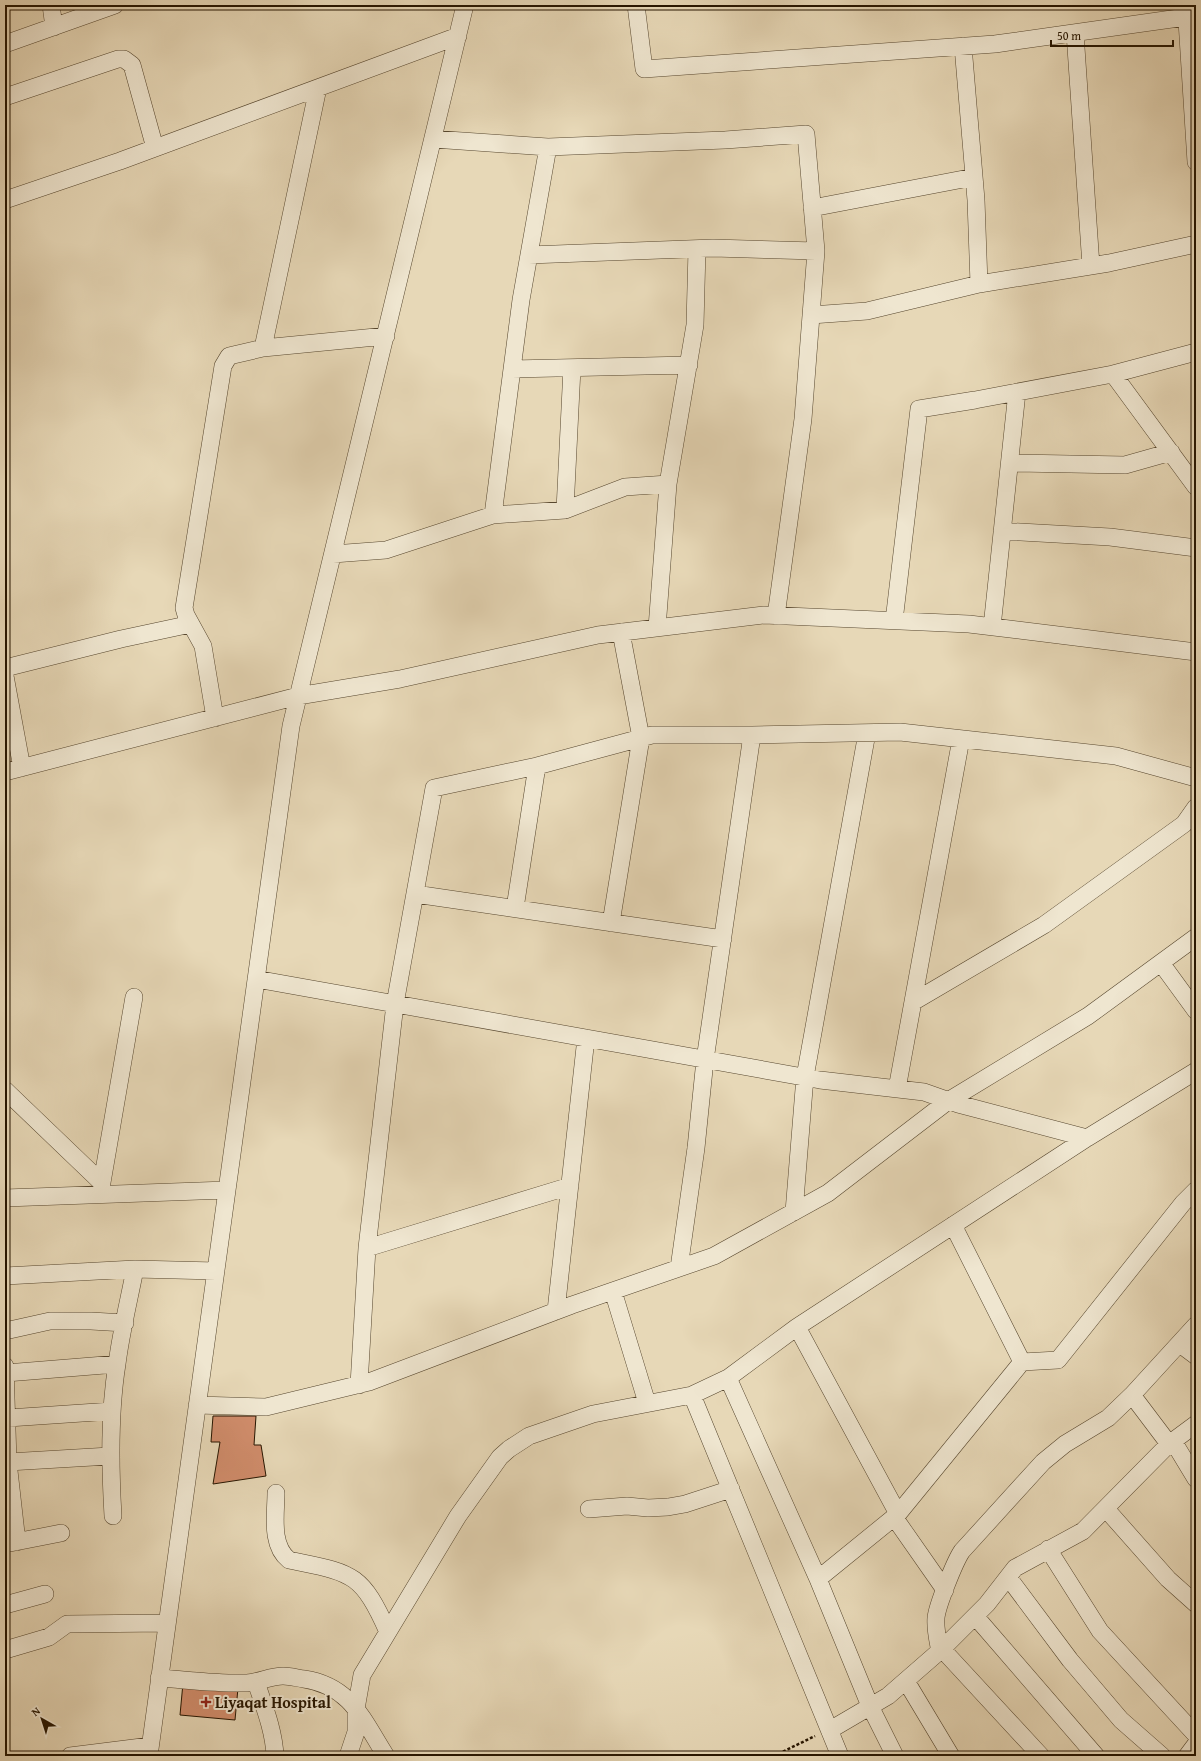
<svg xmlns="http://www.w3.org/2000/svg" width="1201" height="1761" font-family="'Gentium Book Plus',serif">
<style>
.building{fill:#d18d6c;stroke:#261500}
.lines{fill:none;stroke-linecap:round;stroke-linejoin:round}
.minor-casing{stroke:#56462e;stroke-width:18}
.path{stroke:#261500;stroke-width:2.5;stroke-dasharray:3 2;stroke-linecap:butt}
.minor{stroke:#efe6d0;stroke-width:17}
.poi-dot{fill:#8f2418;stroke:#efe6d0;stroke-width:1.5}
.labels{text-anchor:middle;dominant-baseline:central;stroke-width:4;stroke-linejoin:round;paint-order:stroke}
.poi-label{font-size:16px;font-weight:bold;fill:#261500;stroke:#efe6d0;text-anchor:start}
</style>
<rect width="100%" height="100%" fill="#e7d8b7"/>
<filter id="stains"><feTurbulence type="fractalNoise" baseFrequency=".005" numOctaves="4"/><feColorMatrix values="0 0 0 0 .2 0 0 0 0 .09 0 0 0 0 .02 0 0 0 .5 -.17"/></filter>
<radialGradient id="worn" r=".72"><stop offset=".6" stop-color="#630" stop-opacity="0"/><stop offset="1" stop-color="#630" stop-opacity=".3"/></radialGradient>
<path class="building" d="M213,1416h43l-2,29h7l5,31 -53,8 7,-42h-9z
M183,1683l55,5 -3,32 -55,-5z"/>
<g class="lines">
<defs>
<path id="minor" d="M51,5l3,22
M636,5l8,64 351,-25 191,-27
M1186,5l10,157
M1075,33l16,233
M5,44l110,-39
M963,46l13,154 3,84
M5,97l113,-38h6l8,6 23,83
M433,139l115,8 177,-7 81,-6 10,117 -13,168 -27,197
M5,200l115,-39 338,-125
M812,208l162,-31
M529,255l184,-7 103,3
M811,315l56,-4 112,-27 130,-21 87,-19
M263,348l55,-260
M512,369l177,-4
M1113,374l83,113
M1010,463l115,2 46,-13
M565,510l7,-142
M493,515l28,-215 27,-153
M1002,531l108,6 86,11
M333,554l53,-4 107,-35 72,-5 60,-23 43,-3
M894,621l25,-212 56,-9 138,-26 83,-22
M992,627l25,-235
M657,628l11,-144 27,-159 2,-76
M5,668l116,-29 70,-15
M5,676l17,92
M215,718l-12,-72 -17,-31 -2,-7 39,-242 6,-10 34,-8 123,-12
M5,772l293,-76 102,-17 198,-44 166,-20 205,9 227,28
M415,894l308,45
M515,908l22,-142
M611,923l30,-185 -20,-106
M1161,963l35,48
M256,979l564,101 104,12 34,12 129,34 109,-67
M913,1002l131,-77 140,-101 12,-17
M897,1089l64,-350
M5,1090l97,93
M100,1194l34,-197
M5,1198l222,-8
M794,1212l11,-135 62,-344
M367,1248l203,-62
M679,1268l17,-120 9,-88 47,-325
M5,1276l130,-7 81,2
M613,1291l34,112
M556,1311l30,-273
M797,1327l101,187 -80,65 -90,-201 69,-51 290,-189
M5,1331l45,-10h41l34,2
M1180,1344l16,12
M1022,1362l36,-2 125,-157 13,-13
M5,1366l3,96 9,80
M6,1373l111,-9
M359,1385l8,-137 28,-244 39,-216 103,-22 115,-31h100l148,-3 216,24 80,22
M692,1395l148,361
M197,1405l69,2 103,-25 203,-77 142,-49 114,-63 120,-92 140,-85 108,-79
M8,1418l104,-7
M1173,1441l23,38
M1169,1444l-37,-49 64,-70
M8,1462l102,-6
M276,1493c0,21 -6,52 13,67 62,13 72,11 99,72
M589,1509l38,-3 21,2 20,-1 17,-3 46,-15
M1106,1509l62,70 28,25
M898,1514l124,-152 -69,-137
M113,1516c-3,-51 -4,-102 4,-152 4,-32 12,-64 18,-95
M894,1517l51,73
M5,1544l56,-11
M1048,1549l52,82 96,104
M1008,1577l62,83 51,60 41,36
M818,1579l52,127 25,50
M5,1605l40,-11
M975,1616l121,140
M942,1649l99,107
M5,1650l44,-13 18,-13 100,-1
M940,1652c-2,-11 -5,-23 -4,-34 1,-12 19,-57 26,-67l81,-89 22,-18 43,-26 24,-23
M159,1678c29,2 59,6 88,5 13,-1 24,-7 36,-7 7,0 14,2 21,3 47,7 59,41 82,77
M906,1681l45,75
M256,1682c8,24 18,49 19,74
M830,1730l58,-34 54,-47 45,-45 28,-36 68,-37 86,-87 27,-20
M70,1756l80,-10
M149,1756l142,-1030 174,-721
M348,1756l8,-24v-23l6,-34 96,-159 42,-59 9,-8 20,-13 64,-22 99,-19 36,-17
M1187,1756l9,-12"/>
</defs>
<use href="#minor" class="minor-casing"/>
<path class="path" d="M774,1756l41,-20"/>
<use href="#minor" class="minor"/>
</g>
<path class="poi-dot" d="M204 1696h4v4h4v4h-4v4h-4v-4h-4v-4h4z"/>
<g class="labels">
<g class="poi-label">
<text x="215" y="1702">Liyaqat Hospital</text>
</g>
</g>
<rect width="1201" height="1761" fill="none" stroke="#e7d8b7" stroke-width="20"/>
<rect x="6" y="6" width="1189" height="1749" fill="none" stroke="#261500" stroke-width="2"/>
<rect x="10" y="10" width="1181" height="1741" fill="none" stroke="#261500"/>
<g transform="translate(42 1719) rotate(321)" stroke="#efe6d0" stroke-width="3" paint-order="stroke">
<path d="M0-3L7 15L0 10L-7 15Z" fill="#261500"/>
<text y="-6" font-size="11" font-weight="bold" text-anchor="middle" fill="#261500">N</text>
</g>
<path d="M1051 40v6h122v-6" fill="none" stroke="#261500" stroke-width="2"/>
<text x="1057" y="40" font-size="12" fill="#261500" stroke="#efe6d0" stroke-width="3" paint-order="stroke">50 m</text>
<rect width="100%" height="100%" filter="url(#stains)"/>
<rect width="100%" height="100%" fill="url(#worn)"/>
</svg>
